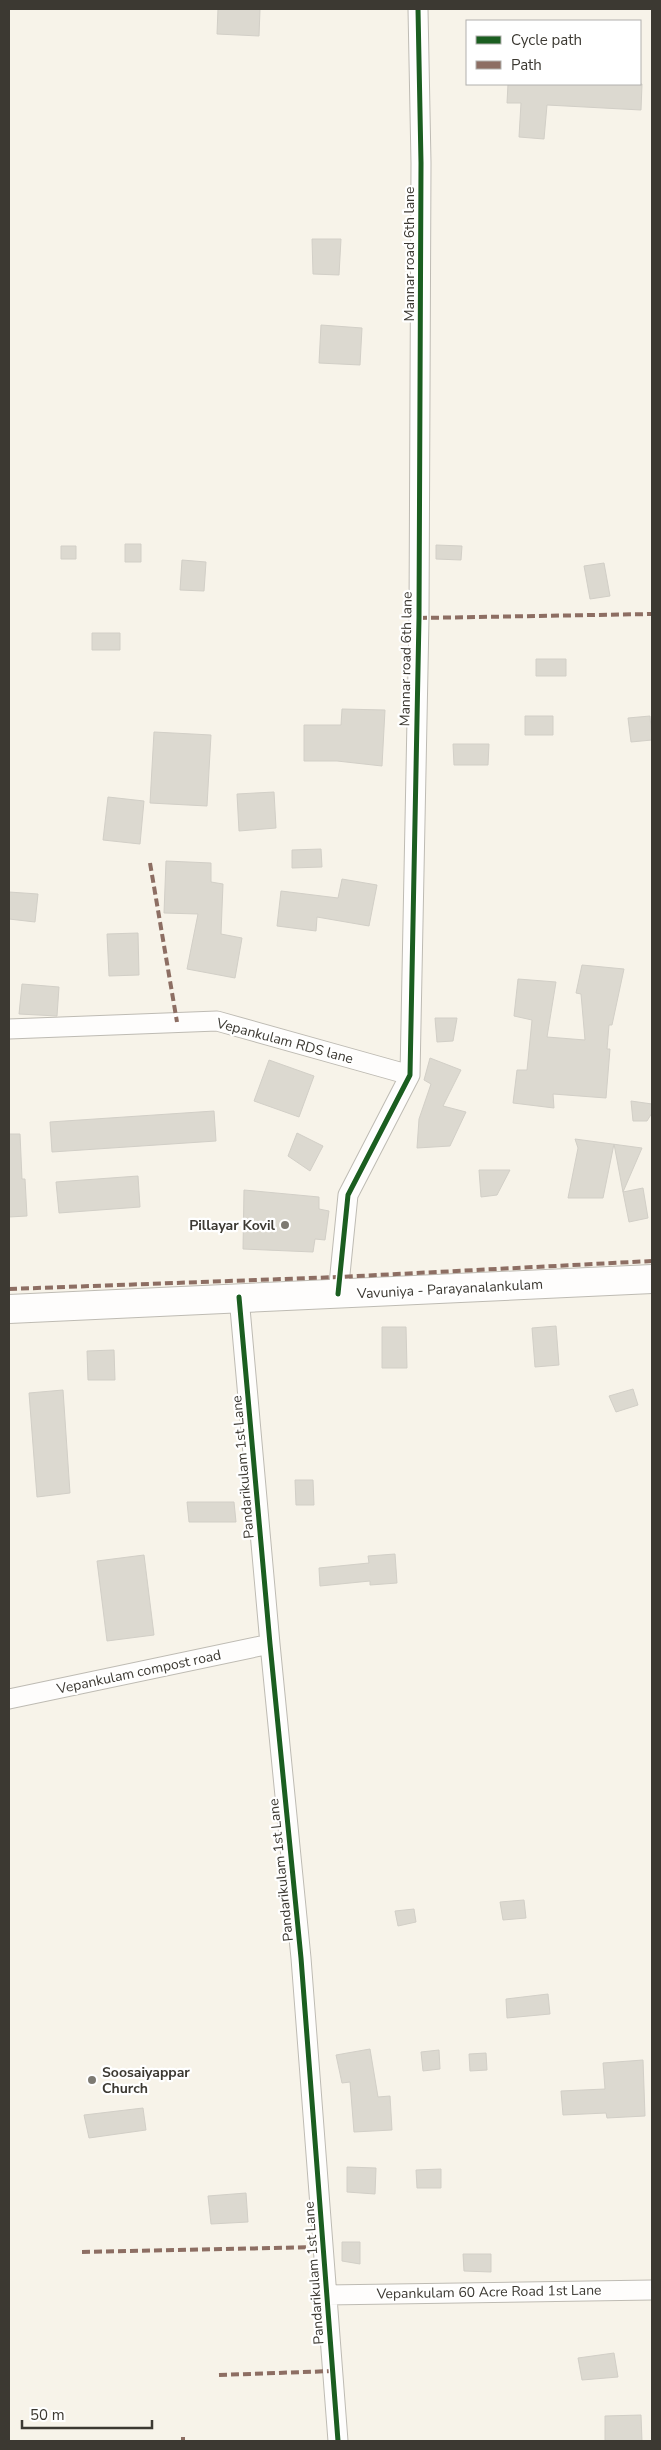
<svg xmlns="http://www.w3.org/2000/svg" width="661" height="2450" font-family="'Nunito Sans',sans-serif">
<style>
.building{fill:#dcd9d0;stroke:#d2cfc7}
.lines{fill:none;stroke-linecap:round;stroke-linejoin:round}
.minor-casing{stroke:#bebbb3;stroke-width:21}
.trunk-casing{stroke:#bebbb3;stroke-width:30}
.minor{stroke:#fefdfc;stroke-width:19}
.trunk{stroke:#fefdfc;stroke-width:28}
.quiet{stroke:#8d6e63;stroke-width:4;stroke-dasharray:8 4;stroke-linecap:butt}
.cycleway-casing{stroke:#fff;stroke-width:8}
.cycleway{stroke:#1b5e20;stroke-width:5}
.poi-dot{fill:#7d7a72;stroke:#fff;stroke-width:2}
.labels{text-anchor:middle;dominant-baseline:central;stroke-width:4.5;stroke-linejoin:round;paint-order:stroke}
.street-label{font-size:14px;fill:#3c3932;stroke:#fff}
.poi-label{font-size:14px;font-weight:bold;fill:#3c3932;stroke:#fff;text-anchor:end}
</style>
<rect width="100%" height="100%" fill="#f7f3e9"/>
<path class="building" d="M218,9h42l-1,27 -42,-2z
M508,84h134l-1,26 -94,-5 -3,34 -25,-2 2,-34h-14z
M312,239h29l-2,36 -26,-1z
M321,325l41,3 -2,37 -41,-2z
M125,544h16v18h-16z
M436,545l26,1 -1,14 -25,-1z
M61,546h15v13h-15z
M182,560l24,2 -2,29 -24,-1z
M604,563l6,33 -20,3 -6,-33z
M92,633h28v17h-28z
M536,659h30v17h-30z
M342,709l43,1 -3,56 -45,-5h-33v-36h37z
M525,716h28v19h-28z
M650,716l2,24 -21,2 -3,-24z
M154,732l57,3 -4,71 -57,-3z
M453,744h36l-1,21h-34z
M274,792l2,36 -37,3 -2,-37z
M108,797l36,4 -4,43 -37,-4z
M321,849l1,18 -30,1v-18z
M166,861l45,2v19l12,2 -2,50 21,4 -7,40 -48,-9 11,-55 -34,-1z
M342,879l35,6 -8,41 -52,-9 -1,14 -39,-5 4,-35 57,7z
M9,892l29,2 -3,28 -26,-3z
M138,933l1,42 -30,1 -2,-42z
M582,965l42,4 -12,56h-3l-2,24h3l-4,49 -53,-4 1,14 -41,-5 4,-33h10l5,-50 -18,-4 4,-37 38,3 -9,55 38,3 -4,-46 -5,-1z
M22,984l37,3 -2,29 -38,-2z
M435,1018h22l-4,23 -16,1z
M430,1058l31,12 -18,36 23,6 -16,34 -33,2 2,-29 12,-35 -7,-4z
M269,1060l45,16 -15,41 -45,-16z
M631,1101l21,3v9l-5,8h-14z
M214,1111l2,30 -164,11 -2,-30z
M297,1133l26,13 -13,25 -22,-15z
M9,1134h11l2,45h3l2,37 -18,1z
M575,1139l67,9 -19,44 -9,-48 -11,54h-35l10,-50z
M479,1170h31l-13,25 -16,2z
M138,1176l2,31 -81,6 -3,-31z
M643,1188l5,30 -19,4 -6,-30z
M244,1190l75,7v12l10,2 -4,29 -10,-1 -2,13 -70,-3z
M556,1326l3,39 -24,2 -3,-39z
M382,1327h24l1,41h-25z
M114,1350l1,30h-27l-1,-29z
M633,1389l5,16 -22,7 -7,-16z
M63,1390l7,103 -33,4 -8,-104z
M295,1480h18l1,25h-18z
M187,1502h47l2,20h-47z
M395,1554l2,29 -27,2v-4l-50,5 -1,-18 50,-5 -1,-7z
M144,1555l10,80 -47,6 -10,-80z
M524,1900l2,18 -23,2 -3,-18z
M414,1909l2,13 -18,4 -3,-15z
M548,1994l2,20 -43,4 -1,-19z
M370,2049l8,48 12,-1 2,34 -38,2 -4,-50 -8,1 -6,-28z
M439,2050l1,19 -17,2 -2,-19z
M486,2053l1,17 -17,1 -1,-17z
M643,2060l2,56 -38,2 -1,-5 -43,2 -2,-24 44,-2 -2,-26z
M143,2108l3,22 -57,8 -5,-23z
M347,2167l29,1 -1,26 -28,-2z
M441,2169v19h-24l-1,-18z
M246,2193l2,29 -37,2 -3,-28z
M342,2242h18v22l-18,-3z
M463,2254h28v18l-27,-1z
M614,2353l4,24 -36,3 -4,-22z
M641,2415l1,26h-37v-25z"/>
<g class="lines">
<defs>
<path id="minor" d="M9,1029l208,-8 193,54
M338,1294l10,-99 62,-120 9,-457 2,-455 -3,-154
M239,1297l31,347 31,314 37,483
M9,1699l261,-55
M326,2295l326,-5"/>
<path id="trunk" d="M9,1309l643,-30"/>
</defs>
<use href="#minor" class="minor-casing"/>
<use href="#trunk" class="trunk-casing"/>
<use href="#minor" class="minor"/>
<use href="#trunk" class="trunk"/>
<path class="quiet" d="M419,618l233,-4
M150,863l27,159
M9,1289l330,-12 313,-16
M82,2252l241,-5
M219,2375l114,-4
M183,2437v4"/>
<defs>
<path id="cycleway" d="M338,1294l10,-99 62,-120 9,-457 2,-455 -3,-154
M239,1297l31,347 31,314 37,483"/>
</defs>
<use href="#cycleway" class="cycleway-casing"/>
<use href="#cycleway" class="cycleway"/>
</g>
<g class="poi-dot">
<circle cx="285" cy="1225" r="5"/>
<circle cx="92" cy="2080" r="5"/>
</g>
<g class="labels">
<g class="street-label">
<text transform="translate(409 254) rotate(-90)">Mannar road 6th lane</text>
<text transform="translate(406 659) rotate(-89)">Mannar road 6th lane</text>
<text transform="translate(285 1041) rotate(15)">Vepankulam RDS lane</text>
<text transform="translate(450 1289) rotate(-3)">Vavuniya - Parayanalankulam</text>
<text transform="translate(243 1467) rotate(-95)">Pandarikulam 1st Lane</text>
<text transform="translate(139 1672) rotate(-12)">Vepankulam compost road</text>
<text transform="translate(281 1870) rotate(-96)">Pandarikulam 1st Lane</text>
<text transform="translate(314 2273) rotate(-94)">Pandarikulam 1st Lane</text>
<text transform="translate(489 2292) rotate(-1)">Vepankulam 60 Acre Road 1st Lane</text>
</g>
<g class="poi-label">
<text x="275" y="1225">Pillayar Kovil</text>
<text x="102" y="2072" text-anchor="start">Soosaiyappar<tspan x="102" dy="16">Church</tspan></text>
</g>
</g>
<rect width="661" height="2450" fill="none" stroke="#3c3932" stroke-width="20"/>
<rect x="466" y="20" width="175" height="65" fill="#ffffff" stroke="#b1b0ad"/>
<rect x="476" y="36" width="25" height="8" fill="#1b5e20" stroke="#b1b0ad"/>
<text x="511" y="45" font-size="15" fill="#3c3932">Cycle path</text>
<rect x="476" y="61" width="25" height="8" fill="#8d6e63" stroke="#b1b0ad"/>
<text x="511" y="70" font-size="15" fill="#3c3932">Path</text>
<path d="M22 2420v8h130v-8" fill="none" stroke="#3c3932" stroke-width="2.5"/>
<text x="30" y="2420" font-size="15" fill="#3c3932" stroke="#ffffff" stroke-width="4" paint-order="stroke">50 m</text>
</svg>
